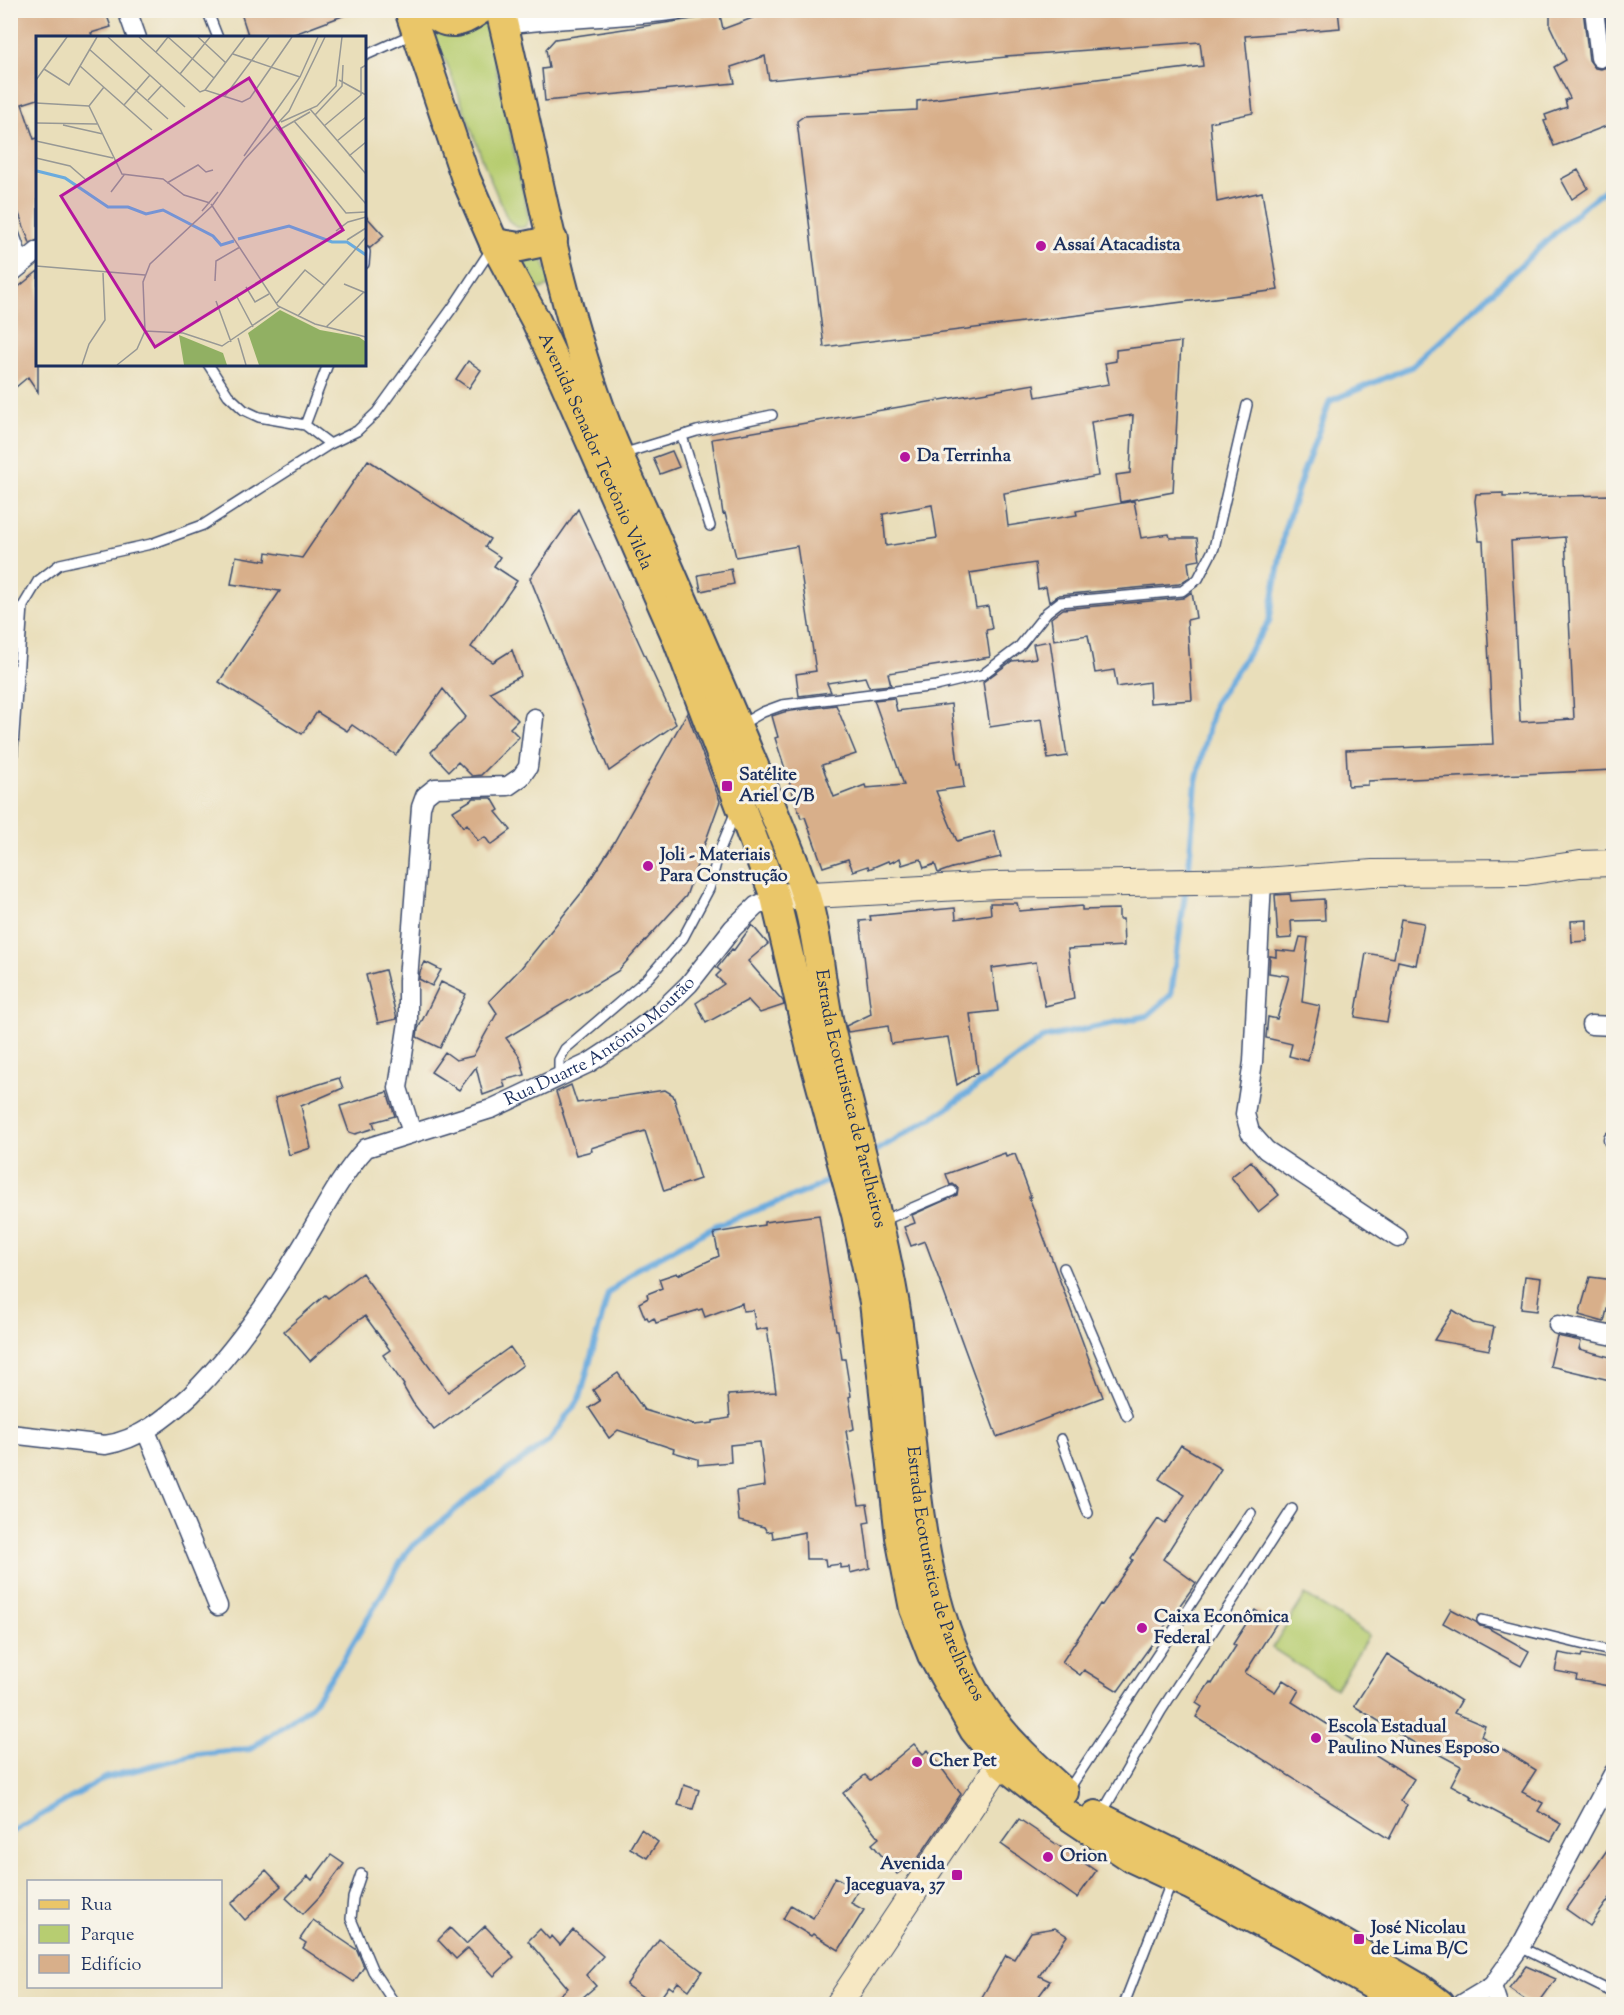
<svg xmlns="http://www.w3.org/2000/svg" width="1624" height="2015" font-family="'Sorts Mill Goudy',serif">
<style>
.green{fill:#b7cd71;stroke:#697e68;stroke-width:1.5}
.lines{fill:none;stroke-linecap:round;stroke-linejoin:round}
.stream{stroke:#6aabde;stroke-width:6}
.building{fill:#d8af8a;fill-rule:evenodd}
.service-casing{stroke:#3a496c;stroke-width:12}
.minor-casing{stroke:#3a496c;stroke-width:21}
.secondary-casing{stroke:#3a496c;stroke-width:28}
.primary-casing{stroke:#3a496c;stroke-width:32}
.service{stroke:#fff;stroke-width:9}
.minor{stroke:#fff;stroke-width:18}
.secondary{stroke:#f7e8c3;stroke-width:26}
.primary{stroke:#eac669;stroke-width:28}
.poi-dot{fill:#b5179e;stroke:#f7f3e8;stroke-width:2}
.labels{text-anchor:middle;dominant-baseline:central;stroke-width:6;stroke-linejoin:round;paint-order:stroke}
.poi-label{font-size:18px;font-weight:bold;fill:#1b2f5e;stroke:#f7f3e8;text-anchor:start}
.street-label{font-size:18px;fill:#1b2f5e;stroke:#f7f3e8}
.inset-river{fill:none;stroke:#6aabde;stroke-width:3}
.inset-road{fill:none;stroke:#979895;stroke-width:1.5}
.view{fill:#b5179e;fill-opacity:0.15;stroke:#b5179e;stroke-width:3}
.inset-edge{fill:none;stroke:#1b2f5e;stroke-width:3}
</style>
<rect width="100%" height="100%" fill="#f7f3e8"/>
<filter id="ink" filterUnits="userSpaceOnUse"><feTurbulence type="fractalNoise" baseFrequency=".0167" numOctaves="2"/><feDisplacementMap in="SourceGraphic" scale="12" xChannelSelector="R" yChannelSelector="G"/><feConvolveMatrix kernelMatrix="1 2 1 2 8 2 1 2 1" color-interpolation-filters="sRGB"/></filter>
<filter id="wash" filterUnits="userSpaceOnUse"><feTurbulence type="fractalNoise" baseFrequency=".008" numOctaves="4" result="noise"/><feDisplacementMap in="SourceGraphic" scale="24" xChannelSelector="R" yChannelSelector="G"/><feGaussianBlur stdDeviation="1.35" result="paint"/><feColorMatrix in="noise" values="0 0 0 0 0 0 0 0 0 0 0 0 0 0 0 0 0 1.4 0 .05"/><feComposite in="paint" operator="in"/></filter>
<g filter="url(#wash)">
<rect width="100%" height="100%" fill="#e9deba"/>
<path class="green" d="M485,18l44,201 -4,8 -7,1 -10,-8 -20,-46 -41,-110 -12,-23 -2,-7 2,-3z
M539,251l13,34 -15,5 -18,-33z
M1305,1595l64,40 -33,54 -64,-41z"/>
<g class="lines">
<path class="stream" d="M1188,877l8,-95 18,-78 55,-82 16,-94 20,-61 25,-66 83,-35 170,-159 31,-24
M869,1155l77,-46 97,-71 104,-22 24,-21 15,-108
M10,1833l95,-55 91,-24 54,-5 61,-43 32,-46 65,-110 66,-56 75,-53 31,-43 28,-104 27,-24 82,-45 98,-37 22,-14"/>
</g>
<g id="blocks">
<path class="building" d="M10,10h95l6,17 -20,6 2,5h-55v61l-16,5 12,35 4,-1v102l-8,3 -20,-53z
M240,10h112l1,2 -69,26h-35z
M757,10h581l2,18 -95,8 8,77 -43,9 7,80 45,-10 16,98 -454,57 -27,-226 7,-5 113,-6v-9l286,-35 -3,-24 -194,14 1,1 -238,23 -4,-24 -34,11 4,16 -190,18 -3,-32 7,-1 -3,-19 9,-10 165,-24 3,14 35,-13z
M1550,10h33l6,50 6,8 6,1 6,-2 4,-5 -6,-52h9v113l-60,23 -10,-25 3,-1 -2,-5 22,-8 -2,-7 5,-2 -16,-31 12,-7 -16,-34z
M1578,170l10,18 -16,11 -11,-20z
M364,214l20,22 -14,12 -6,-3z
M38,271v121l-10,-15 -18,15v-98z
M1181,342l-8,150 -53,10 -4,-27 14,-2 3,-58 -42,7 7,54 -94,17 4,33 69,-11 -1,-4 58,-10 7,37 28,-4 1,4h27l3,22 -12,2 2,15 -11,7 -120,11 -10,7 -3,-15 -8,2 -3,-26 -65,10 6,35 12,-2 4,23 -6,1 4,27 -102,16 3,12 -22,2 -4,-10 -38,6 4,9 -32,4 -3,-22 20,-3 -19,-125 -61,11 -11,-44 -2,1 -11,-75 322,-55 2,13 73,-13 -4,-21 11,-2v-11zM932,505l5,33 -51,8 -3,-32z
M468,361l13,9 -12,18 -13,-9z
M672,451l7,16 -19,7 -7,-16z
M368,460l122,79 -5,8 15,10 -6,9 23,15 -46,66 22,15 19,-12 9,26 -31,16 28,28 -8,8 9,9 -38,38 -9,1 -14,-14 -9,9 -18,-19 35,-35 -23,-28 -47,66 -44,-30 -5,6 -30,-19 -15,22 -83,-52 61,-91 -49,-7 5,-28 30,5 1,-9 35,6z
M1503,493v4l111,-2v275l-246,11v4l-20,1 -2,-36 147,-6 -10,-203h-4l-4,-40 1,-7zM1565,537l9,182 -54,3 -9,-181z
M578,509l98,215 -67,47 -79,-193z
M731,569l3,15 -33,7 -3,-16z
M1192,592l4,26 -9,2 5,80 -42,3 -1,-21 -32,5 -3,-17 -19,3 -7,-38 -34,5 -3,-22 12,-9 120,-11z
M1050,641l17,115 -19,3 -6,-40 -52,8 -7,-45 29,-21 24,-3 -3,-14z
M894,698l3,13 54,-7 7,60 3,-1 3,24 -28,4 21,50 37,-10 7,26 -49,11 -14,5 -3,-9 -11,4 -3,-9 -19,6 -2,-7 -10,5 -2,-2 -19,8 -1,-3 -15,5 -5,-12 -25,8 -18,-50 -4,1 -26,-80 3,-1 -6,-21 12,-4 52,-7 20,49 -34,11 12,32 31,-12 1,3 38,-3 -30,-85z
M687,713l33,88 -34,95 -68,75 -112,67 14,19 5,18 -22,5 2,7 -22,8 -7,-28 -17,23 -28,-18 14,-20 11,8 17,-4 24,-43 -8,-12 32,-33 62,-77 30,-47z
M474,798h18l7,12 -3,2 15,18 -20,15 -6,-8 -7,4 -11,-17 -4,3 -10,-16z
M1290,894l1,7 33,-2 1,21 -34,1 1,17 -14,1 -3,-44z
M990,903h27l2,8 63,-5v4l37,-1v10h4l1,27 -56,3 6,50 -29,7 -9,-44 -44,6 6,43 -28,3 8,58 -21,13 -9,-48 -57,7 -3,-18 -40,6 -2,-6 25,-12 -11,-93 11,-1 -1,-4 85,-8 1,11 35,-5z
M1401,919l23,4 -8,42 -18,-4 -11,61 -32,-5 11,-64 28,5z
M1587,920v21l-15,1 -1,-21z
M752,925l16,19 -20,17 35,40 1,4 -24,8 -12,-13 -42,23 -10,-20 28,-19 -8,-8 5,-5 -4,-3 15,-19 2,1z
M1300,937l8,1 -6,64 18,4 -12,55 -19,-5 3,-12 -26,-6 2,-21 9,2 12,-43 -20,-3 1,-17 6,1v-7l20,2z
M425,962l16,8 -9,16 -13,-7 1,-7z
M385,970l12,49 -19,4 -12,-48z
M441,982l25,12 -26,54 -23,-11 1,-8z
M339,1078l4,10 -42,18 10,42 -22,7 -14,-57z
M571,1085l6,18 88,-13 8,5 27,84 -36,12 -19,-60 -54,17 1,3 -16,4 -20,-63z
M387,1092l8,24 -22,6 2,6 -20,6 -6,-2 -9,-26z
M1005,1153l1,4 9,-3 16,43h-2l74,200 -106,40 -72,-196 -14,5 -7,-19 11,-4 -3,-8 45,-20 1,-7 -5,-4 -3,1 -4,-11z
M1251,1161l28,34 -21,17 -27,-35z
M819,1215l17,115h2l4,29h3l6,37 -2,1 5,32 -8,2 13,74 8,-1 3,18 -6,1 6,45 -20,5 -1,-6 -9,1v-4l-14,2 -1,-7h-19l-1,-27 -32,6 -1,-7 -5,1 -3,-5 -25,-6 -3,-30 29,-5 -5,-44 -30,3 1,17 -33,3v-6l-25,-7 1,-3 -56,-19 -9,8 -20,-30 11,-7 -7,-11 25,-17 26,37 50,15 19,-2v-2l17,-3 -2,-23 48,-3 -9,-64 -11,2 -3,-20 -10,1 -1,-8 -37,14 -3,-8 -46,14 -2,-5 -5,3 -2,-4 -2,1 -6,-15 9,-5 -1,-4 15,-6 -3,-9 18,-6 1,2 41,-19 -5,-23 50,-8v-3z
M362,1273l86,119 62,-45 13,18 -89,65 -21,-27 -10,-17 1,-1 -21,-30 7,-5 -25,-34 -13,8 -42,37 -26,-30 41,-36 3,3z
M1525,1276l16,2 -4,33 -16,-2z
M1590,1277l24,3 -10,42 -25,-7z
M1453,1310l20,13 21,4 -5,23 -55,-10z
M1557,1336l24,5 -2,8 35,9v23l-64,-15z
M1181,1445l40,24 -58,90 33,24 -78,108 -34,-21 -4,5 -18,-13 38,-58 2,1 31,-45 -2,-2 27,-39 7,5 20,-29 -26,-16z
M1451,1609l25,13 4,4 8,2 41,23 -8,15 -78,-43z
M1255,1610l21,14 -31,49 30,19 8,-12 16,10 -7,12 122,77 -14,22 7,4 -18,34 -193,-122 6,-10 -6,-4 14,-21 2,2 24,-38 -3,-2z
M1559,1653l22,4 1,-3 32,6v27l-38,-7 1,-5 -22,-4z
M1387,1654l74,47 -7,12 31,13 -4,10 55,34 -14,22 21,11 -5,8 23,13 -10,17 -80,-42 2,-2 -22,-12 10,-19 -30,-16 -2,2 -75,-46z
M914,1744l9,10 5,-4 33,44 -48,72 -3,-2 -13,10 -25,-30 7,-6 -36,-45 22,-18 5,5z
M684,1785l15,5 -6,19 -15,-4z
M1019,1819l77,52 -19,27 -76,-54z
M641,1829l17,13 -11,16 -17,-10z
M1614,1840v52l-24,34 -24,-17z
M331,1855l13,9 -24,32 -17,18 -17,-16 22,-22 4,4z
M266,1870l15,16 -36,34 -14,-16z
M835,1877l23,13 -7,13 13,7 -25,40 -26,-16 -2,2 -28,-17 8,-14 22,13z
M313,1920l44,30 7,17 -10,15 -51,-34 3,-5 -6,-4z
M485,1926l29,31 -20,19 -26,-28 -12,11 -18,-19 12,-12 16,16z
M1055,1928l12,8 -28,40 11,5 -17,23h-55l28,-49 8,4 17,-27z
M540,1929l9,10 3,-3 8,9 13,-15 30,26 -17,19 10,11 -21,18h-26l19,-16 -40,-47z
M659,1939l43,32 -13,19 -11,-8 -5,7 -4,-3 -13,18h-3l-27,-19z
M1526,1966l30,13 -18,25h-6l-23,-16z"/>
</g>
</g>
<g filter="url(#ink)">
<use href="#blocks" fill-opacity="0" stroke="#3a496c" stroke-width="1.5"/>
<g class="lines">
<defs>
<path id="service" d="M207,10l11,28
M364,56l51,-23
M364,264l1,-12
M208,364l20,31 16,15 15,7 46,8 25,19
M305,425l23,-61
M682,436l28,90
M622,454l75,-23 75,-16
M740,725l23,-13 19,-7 154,-19 46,-11 37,-28 28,-35 13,-10 122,-11 16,-12 16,-31 33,-143
M10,790l13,-184 15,-25 22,-17 91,-20 52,-19 127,-81 27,-13 20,-19 76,-105 39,-59
M559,1077v-17l6,-11 83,-71 35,-40 26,-49 10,-37 17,-41
M882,1221l70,-30
M1064,1268l63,148
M1061,1439l27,74
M1482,1620l132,32
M1067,1792l184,-279
M1102,1813l59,-102 131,-202
M361,1874l-8,24 -2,21 22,52 22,33
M1520,1947l94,46
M1124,2004l48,-124"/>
<g id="minor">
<path d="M127,10l10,28"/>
<path d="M1594,10l6,48"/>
<path d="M504,25c58,-8 116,-7 174,-15"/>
<path d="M10,235l11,30"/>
<path d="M10,274l28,-23"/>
<path d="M1262,881l-9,181 -8,52 5,18 16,18 132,88"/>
<path d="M1591,1025l23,1"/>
<path d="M412,1133l-14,-45 10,-66v-42l13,-173 4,-11 10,-8 73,-2 13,-9 7,-10 6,-49"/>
<path d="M1613,1140h1"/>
<path d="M1558,1325l56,11"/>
<path d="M146,1431l72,175"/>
<path id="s1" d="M10,1434l95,11c34,-5 61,-27 86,-50 41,-41 75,-89 105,-139 23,-36 41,-76 70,-108l125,-39 98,-46 32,-21 36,-27 32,-31 44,-56 23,-22 19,-9"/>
<path d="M1492,1986l6,18"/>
<path d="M1462,2004l30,-18 28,-39 94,-175"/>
</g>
<path id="secondary" d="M775,897l222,-12 265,-4 111,-8 153,-1 54,-8 34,-1
M839,2004l173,-259"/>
<g id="primary">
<path id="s2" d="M409,10l57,169 28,64 42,78 28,60 112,255 99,261 35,148 46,169 18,88 26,235 14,72 18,46 42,75 26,32 63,50 69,46 58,27 103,55 88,50 22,14"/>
<path d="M430,10c16,19 32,13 50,0"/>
<path id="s3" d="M500,10c34,138 55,281 106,414 14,36 30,70 46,105 35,81 71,162 105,244 17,40 36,82 49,124 13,42 14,87 24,131 22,92 49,184 65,277 22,131 13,291 90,404 22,32 50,57 79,83"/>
<path d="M494,243l26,4 33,-7"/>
<path d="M1096,1815l121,60 127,69 74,43 22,17"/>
</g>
</defs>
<use href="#service" class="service-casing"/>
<use href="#minor" class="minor-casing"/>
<use href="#secondary" class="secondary-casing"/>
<use href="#primary" class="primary-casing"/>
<use href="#service" class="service"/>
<use href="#minor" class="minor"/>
<use href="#secondary" class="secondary"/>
<use href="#primary" class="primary"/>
</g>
</g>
<g class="poi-dot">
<circle cx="1041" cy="246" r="6"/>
<circle cx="905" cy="457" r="6"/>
<rect x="721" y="780" width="12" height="12" rx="3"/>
<circle cx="648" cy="866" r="6"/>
<circle cx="1142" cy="1628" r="6"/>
<circle cx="1316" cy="1738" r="6"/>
<circle cx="917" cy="1762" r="6"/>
<circle cx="1048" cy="1857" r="6"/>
<rect x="951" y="1869" width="12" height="12" rx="3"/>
<rect x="1353" y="1933" width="12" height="12" rx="3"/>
</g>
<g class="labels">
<g class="poi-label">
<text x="1053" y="246">Assaí Atacadista</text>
<text x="917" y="457">Da Terrinha</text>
<text x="739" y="776">Satélite<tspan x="739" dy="21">Ariel C/B</tspan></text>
<text x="660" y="856">Joli - Materiais<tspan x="660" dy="21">Para Construção</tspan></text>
<text x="1154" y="1618">Caixa Econômica<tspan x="1154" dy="21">Federal</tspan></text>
<text x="1328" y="1728">Escola Estadual<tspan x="1328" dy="21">Paulino Nunes Esposo</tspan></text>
<text x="929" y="1762">Cher Pet</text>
<text x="1060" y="1857">Orion</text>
<text x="945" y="1865" text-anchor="end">Avenida<tspan x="945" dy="21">Jaceguava, 37</tspan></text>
<text x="1371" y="1929">José Nicolau<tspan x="1371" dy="21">de Lima B/C</tspan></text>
</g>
<g class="street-label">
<text stroke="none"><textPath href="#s2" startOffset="480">Avenida Senador Teotônio Vilela</textPath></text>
<text stroke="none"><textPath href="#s1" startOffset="760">Rua Duarte Antônio Mourão</textPath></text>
<text stroke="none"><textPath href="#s3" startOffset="1148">Estrada Ecoturistica de Parelheiros</textPath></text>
<text stroke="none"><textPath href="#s3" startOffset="1634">Estrada Ecoturistica de Parelheiros</textPath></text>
</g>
</g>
<g transform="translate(36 36)">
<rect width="330" height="330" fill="#e9deba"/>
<path d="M244,274l40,20 39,7 7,5v23h-107l-11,-32zM143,299l44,18 4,12h-43z" fill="#91b063"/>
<path class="inset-river" d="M1,135l28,7 43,29h20l18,7 17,-4 50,26 8,9 13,-4M202,203l51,-13 43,16h15l19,13"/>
<path class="inset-road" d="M72,1l77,70M103,1l61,55 5,-2 37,12 8,-4 42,-61M132,1l46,41M162,1l28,26M53,13l79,70M120,16l12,-15M197,18l67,23M44,30l72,64M8,33l25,16 28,-48M144,38l30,-37M0,44l31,-43M303,44l27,15M169,54l40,-53M189,60l44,-59M112,64l13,-14M0,67l53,3M88,69l26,-30M53,70l33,68 41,5 21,16 26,8M53,70l15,-19M274,73l56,65M279,79l27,-29 1,-21M258,85l72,83M245,86l36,-16 19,-20 6,-49M0,87l61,1M27,89l40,9M288,90l37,-31v-27l5,-3M240,91l70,86 20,-1M243,94l31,-18M0,105l77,17M301,105l29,-24M208,120l56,-79 18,-40M313,120l17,-14M0,122l34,8 15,13M131,147l31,-18 8,7 7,-2M75,156l13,-17M175,168l67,102 37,18 51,13M166,175l16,-19M300,195l12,-9 18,-5M311,204l19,-12M0,230l109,9M179,245l1,-20 24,-14M308,248l22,9M210,251l9,15 14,-8M200,259l17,32M180,265l15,41M240,268l29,-34 19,15M262,280l68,-79M290,291l38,-35M109,295l38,2 39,13 58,-39M202,302l8,27M46,329l7,-21 16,-24 -2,-47M81,329l20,-16 8,-18 -2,-49 7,-18 62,-58 32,-46 45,-49 36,-74"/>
<path class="view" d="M213,42l94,152 -188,117 -94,-151z"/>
<rect width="330" height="330" class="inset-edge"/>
</g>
<rect width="1624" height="2015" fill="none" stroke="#f7f3e8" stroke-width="36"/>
<rect x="27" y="1880" width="195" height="108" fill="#f7f3e8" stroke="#9fa5b1" stroke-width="1.5"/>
<rect x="39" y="1900" width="30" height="9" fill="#eac669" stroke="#9fa5b1" stroke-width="1.5"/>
<text x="81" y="1910" font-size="18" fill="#1b2f5e">Rua</text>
<rect x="39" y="1925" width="30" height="18" fill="#b7cd71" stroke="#9fa5b1" stroke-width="1.5"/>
<text x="81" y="1940" font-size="18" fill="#1b2f5e">Parque</text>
<rect x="39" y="1955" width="30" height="18" fill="#d8af8a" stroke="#9fa5b1" stroke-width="1.5"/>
<text x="81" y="1970" font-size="18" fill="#1b2f5e">Edifício</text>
</svg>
